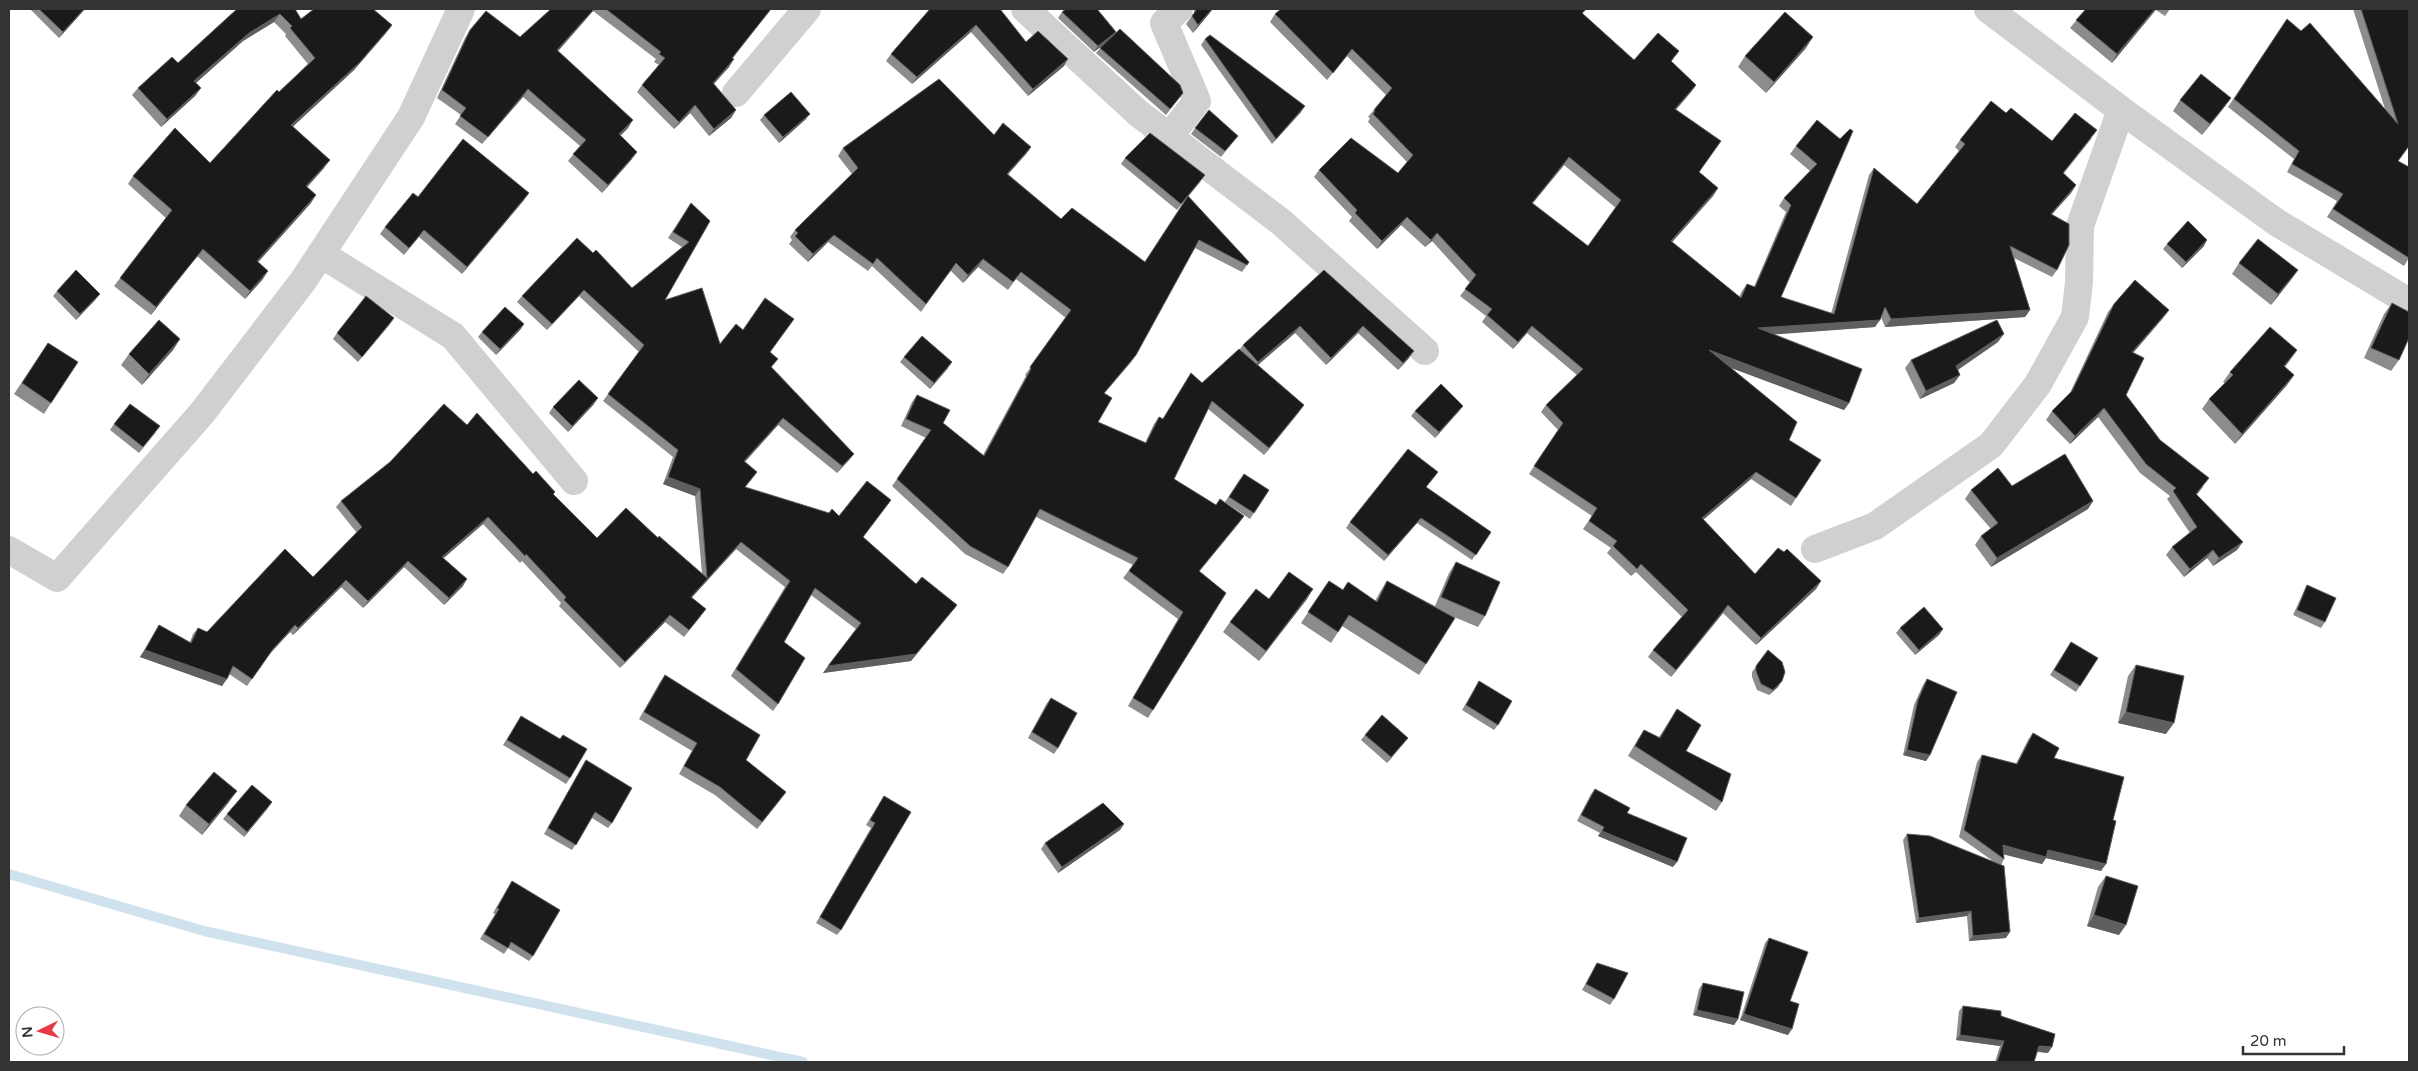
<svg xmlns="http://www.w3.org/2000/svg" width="2418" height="1071" font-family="'Varela Round',sans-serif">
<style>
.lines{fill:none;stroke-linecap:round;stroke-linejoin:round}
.stream{stroke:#cfe2ee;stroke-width:10}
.minor{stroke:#d0d0d0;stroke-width:28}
.wall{fill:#8c8c8c;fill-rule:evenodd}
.shaded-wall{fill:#5f5f5f}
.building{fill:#1a1a1a;stroke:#5f5f5f;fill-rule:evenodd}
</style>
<rect width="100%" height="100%" fill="#fff"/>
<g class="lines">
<path class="stream" d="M9,874l195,57 599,131"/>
<path class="minor" d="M1025,9l113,104 143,109 144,129
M1988,9l133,101 155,112 133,80
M736,93l71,-84
M1169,137l28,-36 -33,-78 15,-14
M321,254l132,82 121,145
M1815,549l60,-23 116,-81 47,-61 37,-67 4,-35 1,-56 41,-116
M9,550l48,28 145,-165 101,-132 108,-164 50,-108"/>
</g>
<path class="wall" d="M30,9h55l-26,29z
M237,9h58l6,10 91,6 -6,8 -32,37 -61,56 31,42 -17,19 4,16 -53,59 5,17 -18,20 -48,-43 -46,59 -37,-29 52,-68 -38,-34 5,-8 77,-13 69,-71 29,-28 -23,-28 1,-2 -12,-12 -31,19 -47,42 5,5 -6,8 -34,31 -29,-32 6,-7 40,-25z
M551,9h220l-38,49 -4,9 -15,17 22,26 -5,8 -22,18 -19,-23 -16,16 -37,-37 5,-7 17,-20 -5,-3 2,-3 -63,-48 -35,40 70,77 -8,8 12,23 -30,34 -34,-32 12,-15 -57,-49 -41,47 -27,-20 6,-9 -24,-17 28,-60 5,-8 50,7z
M930,9l96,33 38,24 -36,30 -57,-64 -59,52 -26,-23 5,-7z
M1194,9h19l-20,24 -7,-9 8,-11z
M1281,9h306l-5,5 52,46 40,-1 -3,2 25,24 -5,7 -15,18 23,62 19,16 -5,8 -41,46 67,55 3,-6 5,-7 7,3 32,-75 -7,-6 5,-8 26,-27 -20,-17 6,-8 44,-7 -59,158 50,17 38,-139 5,-7 43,36 42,-53 -4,-4 5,-7 46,-27 46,28 40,-3 -28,35 12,12 -5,8 -19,21 5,56 -5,7 -38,-19 16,52 -5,7 -140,10 -4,-10 -6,10 -101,7 75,69 -5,7 -114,-43 59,73 7,58 -5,8 -40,-27 -48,41 52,54 66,7 -5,8 -60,56 -33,-32 -52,64 -23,-20 5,-7 29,-33 -46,-45 -5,4 -24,-23 4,-5 -28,-19 9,-13 -63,-42 29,-44 -17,-18 5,-7 31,-30 -50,-42 -14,16 -31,-27 4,-6 -26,-20 10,-13 -38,-42 -7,6 -24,-22 -24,24 -28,-28 3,-4 -38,-40 5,-7 79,3 9,-11 -39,-40 2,-4 -2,-1 18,-22 -39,-39 -20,24 -57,-58 5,-8zM1564,165l52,43 -28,38 -55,-43z
M2086,9h84l-5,7 -9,-6 -44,53 -42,-35z
M2353,9h56l-10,152 10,97 -5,8 -77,-49 10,-16 -50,-29 7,-13 -66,-52 59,-88 98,90z
M1062,12l54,20 67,61 -17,22 -70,-62 7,-8 -9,7 -36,-34z
M1205,39l96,73 -29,32 -71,-99z
M1806,48l-40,45 -28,-26 7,-11z
M2231,98l-29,37 -29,-24 7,-11z
M764,115l42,4 -27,24 -19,-23z
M1195,128l39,13 -13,16 -30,-23z
M994,135l37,12 -5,7 -18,20 53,45 84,43 41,-63 -9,11 -56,-46 4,-6 76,23 -13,16 61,65 -7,10 -47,-24 -64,114 -27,32 -6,28 47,21 9,-19 5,-7 4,2 28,-46 11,10 38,-34 3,-4 81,-75 85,88 -11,12 -40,-37 -32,32 -31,-32 -37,32 41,47 -35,43 -56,-46 -34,70 42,26 28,11 -5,7 -40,48 -46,139 -5,8 -20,-12 50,-87 -55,-41 10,-13 -97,-48 -28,50 -5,7 -38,-20 -73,-68 34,-48 -25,-12 11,-24 5,-7 26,28 40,32 43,-79 -1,-1 41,-57 -50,-39 -8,11 -30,-23 -15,16 -13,-13 -29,42 -49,-46 -4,5 -40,-29 -20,20 -19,-18 3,-4 -2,-3 5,-7 57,-56 -14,-18 5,-8z
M418,197l106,3 -62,74 -43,-37 -15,18 -24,-21 5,-7z
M691,203l19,18 -45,79 55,44 50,8 2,15 82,87 -5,6 -12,13 -59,-48 -33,37 1,26 117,49 53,47 41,21 -46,56 -88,12 33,-44 -45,-34 -27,47 -6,62 -5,7 -42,-35 54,-89 -49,-38 -44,48 9,19 -17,21 -19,-15 -45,46 -61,-62 2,-3 -39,-42 -2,2 -37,-39 -40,34 20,28 -19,19 -40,-38 -41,41 -22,-21 -48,48 -3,-3 -21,23 -22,31 -18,-12 -7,12 -82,-29 19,-32 31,17 3,-8 5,-6 9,4 106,-55 44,-44 -21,-26 5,-6 126,-76 66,49 64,64h61l44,35 -7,-77 -32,-12 10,-27 -70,-56 36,-49 -60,-56 -32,34 -30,-28 5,-6 71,-43 39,35 50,-41 -14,-9z
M2167,244l37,2 -22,22 -19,-19z
M2239,263l59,7 -8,11 -19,24 -39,-31z
M57,291l39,8 -20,21 -23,-24z
M2392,303l7,57 -8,11 -27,-13 20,-44z
M2114,304l55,6 -6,8 -30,35 -7,42 34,45 43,47 -6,8 40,55 -24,16 -6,-8 -23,19 -18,-22 6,-8 18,-14 -23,-34 3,-3 -30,-23 -42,-56 -28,27 -24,-24 6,-9 17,-16 39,-83z
M390,324l-32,38 -25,-23 4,-6z
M524,324l-4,6 -24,25 -18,-18 4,-5z
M180,339l-7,11 -31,35 -21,-20 8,-11z
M1998,342l-40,28 2,5 -6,8 -34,16 -15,-31 6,-8z
M48,343l3,60 -7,11 -30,-20z
M2297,350l-12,17 9,8 -7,10 -52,59 -33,-35 7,-10 16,-16 -2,-1 7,-10z
M904,357l44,11 -18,21 -30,-27z
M594,404l-26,28 -19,-19 4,-6z
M1415,411h44l-24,27 -24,-22z
M114,424l42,8 -17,21 -29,-23z
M1240,479l29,11 -19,29 -25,-17z
M2012,486l81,15 -5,8 -97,58 -16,-22 6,-9 10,-7 -26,-30 6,-9z
M1426,487l65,45 -19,28 -55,-37 -33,38 -38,-33 4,-6z
M1456,562l29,54 -7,11 -24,-10 -28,47 -7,11 -77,-49 -11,17 -30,-20 28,-42 14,9 5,-8 27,19 5,-9 7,-11 48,25 14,-33z
M2307,585l18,37 -4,6 -28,-13 11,-24z
M1269,599h38l-48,62 -36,-29 7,-10z
M1900,628l43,1 -4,6 -24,20 -19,-22z
M2068,647l30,11 -22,34 -26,-17z
M1768,650l10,37 -9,8 -12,-5 -5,-13v-5z
M2136,665l30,69 -48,-11 10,-47z
M665,675l81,85 34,40 -23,29 -42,-34 -36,-21 13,-23 -53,-32 21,-37z
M1927,679l3,76 -4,6 -23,-6 11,-50 9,-20z
M1479,681l19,44 -4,5 -32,-20z
M1051,698l7,50 -4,6 -26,-16 19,-35z
M1677,709l9,42 36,51 -6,9 -88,-55 10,-17 6,-9 15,7z
M521,716l49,62 -4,6 -63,-39z
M2033,733l21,25 59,62 -12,51 -55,-13 -4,6 -38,-10v5l-3,6 5,73 -37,3 -2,-25 -51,7 -13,-83 4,-6 86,27 -34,-24 18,-75 5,-7 34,9 12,-24z
M1365,735l39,8 -17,20 -26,-23z
M586,760l26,63 -4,5 -16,-10 -20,32 -28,-16z
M1595,789l32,24 46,54 -75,-31 2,-3 -23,-12 14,-27z
M884,796l-43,134 -4,5 -21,-12 55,-95 -5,-3z
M229,802l-27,33 -23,-19 7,-11z
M272,802l-28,35 -21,-18 4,-5z
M1124,824l-4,6 -62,43 -17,-24 4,-6z
M2106,876l13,59 -32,-9 11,-39z
M512,881l21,75 -4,5 -21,-13 -4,6 -24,-15 15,-25 -2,-1z
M1769,938l21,63 -2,34 -48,-15 25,-77z
M1597,963l17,36 -4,6 -28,-15z
M1703,983l35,36 -4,6 -41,-10 6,-26z
M1963,1006l38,10 47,37 -11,-1 -3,10h-39l5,-16 -44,-6 3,-29z"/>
<path class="shaded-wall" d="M84,9h1l-26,29 4,-6z
M594,9h1l-2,2 -41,47 5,-8z
M1212,9h1l-20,24 5,-8z
M2155,9h1l-44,54 5,-9z
M280,14l-6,8 -31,19 -54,48 5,-8 55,-48z
M392,25l-6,8 -32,37 -68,63 5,-8z
M976,25l-5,7 -59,52 5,-7z
M1116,32l-4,6 -18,14 4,-6z
M1813,37l-7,11 -40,45 8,-11z
M734,59l-5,8 -21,23 5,-7z
M1068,59l-4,7 -36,30 5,-7z
M1696,85l-5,7 -22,25 6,-8z
M201,88l-6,8 -34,31 6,-8z
M528,89l-5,8 -41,47 6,-7z
M2231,98l-8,11 -21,26 8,-11z
M695,105l-5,8 -16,16 5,-7z
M1305,106l-4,6 -29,32 4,-5z
M736,110l-5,8 -22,18 5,-7z
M810,114l-4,5 -27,24 4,-6z
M633,120l-5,8 -14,14 5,-8z
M1031,147l-5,7 -24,27 5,-7z
M637,152l-5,7 -30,34 6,-8z
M1569,157l-5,8 -37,45 5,-7z
M330,160l-6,8 -23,26 5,-8z
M2076,185l-5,8 -25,28 5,-7z
M1718,188l-5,8 -47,53 5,-8z
M529,193l-5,7 -62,74 5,-7z
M316,195l-5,8 -59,66 5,-8z
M1407,217l-6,8 -24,24 5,-8z
M1437,233l-5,8 -7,6z
M834,235l-6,7 -20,20 5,-8z
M2207,240l-3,6 -22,22 4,-6z
M203,249l-6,7 -46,59 5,-8z
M983,259l-5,8 -15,16 5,-8z
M2298,270l-8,11 -19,24 7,-11z
M268,271l-5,8 -18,20 5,-8z
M584,290l-5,6 -32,34 5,-6z
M100,294l-4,5 -20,21 4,-6z
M2030,310l-5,7 -140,10 6,-8z
M2169,310l-6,8 -37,43 6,-9z
M394,318l-4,6 -32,38 4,-5z
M1880,320l-5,7 -122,9 5,-8z
M524,324l-4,6 -24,25 4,-6z
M1300,326l-5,7 -42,36 5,-7z
M1363,326l-5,7 -32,32 5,-7z
M1532,326l-5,7 -14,16 5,-7z
M2004,334l-6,8 -48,33 6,-9z
M180,339l-7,11 -31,35 7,-11z
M1709,350l140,53 -5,7 -140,-52z
M2297,350l-7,10 -13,16 7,-10z
M1414,351l-5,7 -11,12 5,-7z
M1136,355l-5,7 -33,38 6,-7z
M952,362l-4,6 -18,21 4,-6z
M1960,375l-6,8 -34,16 6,-8z
M2294,375l-7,10 -52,59 7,-10z
M598,398l-4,6 -26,28 4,-6z
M1304,405l-5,7 -35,43 5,-7z
M1463,406l-4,5 -24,27 4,-6z
M2104,408l-6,9 -28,27 5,-8z
M783,418l-5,7 -39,43 5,-7z
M854,454l-5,6 -12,13 5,-7z
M1756,472l-5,7 -54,46 5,-7z
M668,477l32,12 -5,7 -32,-12z
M2093,501l-5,8 -97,58 6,-9z
M1244,516l-5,7 -45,55 5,-7z
M488,517l-5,7 -46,40 5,-7z
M1421,518l-4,5 -33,38 4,-6z
M741,542l-5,7 -50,55 5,-7z
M2243,542l-6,8 -24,16 6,-8z
M2213,550l-6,8 -23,19 6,-8z
M408,561l-4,6 -41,41 5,-7z
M467,579l-4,7 -19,19 5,-7z
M346,580l-5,7 -48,48 5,-7z
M1821,581l-5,8 -60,56 5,-7z
M1313,589l-6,10 -48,62 7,-10z
M957,605l-46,56 -88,12 5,-7z
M1728,605l-5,8 -52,64 5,-7z
M670,615l-5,7 -45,46 5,-6z
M295,625l-5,7 -22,23 5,-6z
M1943,629l-4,6 -24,20 4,-5z
M145,650l82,29 -5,7 -82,-29z
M1782,681l-4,6 -9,8 4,-5z
M2126,712l48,11 -8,11 -48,-11z
M1408,738l-4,5 -17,20 4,-6z
M1907,750l23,5 -4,6 -23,-6z
M237,791l-8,11 -27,33 7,-11z
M786,792l-6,8 -23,29 5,-7z
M272,802l-4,6 -24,29 3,-5z
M1124,824l-4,6 -62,43 4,-6z
M1602,831l75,31 -4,5 -75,-31z
M2003,845l45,5 58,14 -5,7 -55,-13 -4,6 -44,-11z
M1971,911l-4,5 -51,7 3,-5z
M2094,915l32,10 -7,10 -32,-9z
M2010,932l-4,6 -37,3 4,-5z
M1697,1010l41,9 -4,6 -41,-10z
M1744,1014l48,15 -4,6 -48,-15z
M1960,1035l44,6 -4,5 -44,-6z
M2039,1046l13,1 -4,6 -13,-2z"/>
<path class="building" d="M39,9h45l-21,23z
M237,9h58l6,10 13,-10h59l19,16 -32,37 -69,63 39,35 -24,26 10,9 -59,66 11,10 -18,20 -47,-42 -47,58 -36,-29 52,-68 -39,-34 42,-48 35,35 67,-73 2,2 36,-34 -25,-30 2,-2 -12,-12 -31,19 -55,48 7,7 -34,31 -29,-31 34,-31 6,6z
M551,9h43l-37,41 76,70 -14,14 18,18 -29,33 -35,-31 13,-14 -58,-51 -40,48 -28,-21 6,-8 -24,-18 28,-60 16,-19 34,26z
M606,9h165l-39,49 2,1 -21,24 23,27 -22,19 -19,-24 -16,17 -37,-37 23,-27 -6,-4 2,-2z
M930,9h70l26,33 12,-11 30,28 -35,30 -57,-64 -59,52 -26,-23z
M1066,9h31l19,23 -18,14 -36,-34z
M1197,9h15l-14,16 -6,-9z
M1281,9h305l-4,4 52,47 24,-27 21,18 -8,10 25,24 -21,24 46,32 -22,31 19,16 -47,53 70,57 6,-14 8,3 36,-82 -7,-7 33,-34 -21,-18 21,-26 23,19 10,-10 3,2 -72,166 53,17 40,-146 43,36 48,-60 -5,-4 31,-39 15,12 5,-5 41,33 23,-28 22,17 -34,43 13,12 -25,29 18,10v21l-12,25 -47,-24 20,64 -139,9 -6,-12 -5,13 -122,8 104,41 -13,34 -140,-53 88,72 -8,18 32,20 -25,38 -40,-26 -54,46 53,56 23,-26 6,4 3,-3 34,32 -60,57 -33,-33 -52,65 -23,-20 35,-40 -47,-46 -4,5 -24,-23 4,-5 -28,-20 8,-13 -63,-42 29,-43 -17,-18 37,-36 -51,-43 -14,16 -31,-27 5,-6 -27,-20 11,-14 -39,-42 -6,7 -24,-23 -25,24 -27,-28 2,-3 -38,-40 32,-32 47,35 15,-18 -40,-41 2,-3 -1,-1 18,-22 -40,-39 -19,24 -58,-59zM1569,157l52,43 -33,46 -56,-43z
M2086,9h69l-38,45 -41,-34z
M2361,9h48v137l-11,15 11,6v91l-76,-49 10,-15 -51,-30 7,-13 -65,-52 53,-80 14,12 9,-8 88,101z
M1785,12l28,25 -39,45 -29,-26z
M1120,29l60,56 3,8 -13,16 -70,-61z
M1210,35l95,71 -29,33 -71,-100z
M2201,74l30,24 -21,26 -30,-24z
M939,79l55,56 9,-12 28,24 -24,27 54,45 11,-11 73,54 43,-66 61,66 -2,3 -48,-25 -63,115 -32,38 8,5 -14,24 48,21 13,-26 4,2 28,-46 11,10 37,-34 65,56 -35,43 -57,-47 -38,78 42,26 4,-6 24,17 -45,55 27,22 -73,117 -20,-12 50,-86 -54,-41 9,-13 -98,-49 -32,58 -38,-21 -73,-67 34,-49 -25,-11 11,-24 33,15 -7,13 41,33 47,-87 -1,-2 41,-57 -50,-38 -8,10 -30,-23 -15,16 -12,-12 -30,41 -49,-46 -4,6 -39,-29 -21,19 -18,-18 3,-3 -3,-3 63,-62 -15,-20z
M791,92l19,22 -27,23 -19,-22z
M1209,110l29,26 -13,15 -30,-23z
M1150,133l55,42 -24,29 -56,-46z
M463,139l66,54 -62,74 -43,-37 -15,18 -24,-21 28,-34 5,4z
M691,203l19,18 -45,79 37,-12 18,56 16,-20 7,6 22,-32 29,21 -24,33 8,7 -7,8 83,87 -12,12 -59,-48 -39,43 13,11 -12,15 84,26 3,-4 7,7 28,-35 24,19 -28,37 53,47 6,-7 35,28 -41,49 -88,12 33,-43 -46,-35 -31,54 21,16 -27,46 -42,-35 54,-88 -49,-39 -50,55 15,12 -17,21 -19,-15 -45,47 -61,-62 2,-3 -40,-43 -1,2 -37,-39 -46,40 25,22 -18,19 -41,-37 -40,40 -22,-21 -48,48 -3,-3 -22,24 -21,30 -19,-13 -6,13 -82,-29 14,-25 32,18 7,-15 9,4 78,-83 28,28 49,-50 -21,-26 49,-39 54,-58 23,21 10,-12 56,61 3,-3 19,21 -2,2 44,44 29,-30 32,30 1,-2 48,42 -7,-89 -32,-12 10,-27 -70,-56 36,-49 -60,-55 -32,34 -30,-28 55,-58 16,15 3,-3 36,38 57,-46 -16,-10z
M2188,221l19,19 -21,22 -19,-18z
M2258,239l40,31 -20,24 -39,-31z
M76,270l24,24 -20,20 -23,-23z
M1324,270l90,81 -11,12 -40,-37 -32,32 -31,-32 -42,36 -15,-17z
M2135,280l34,30 -37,42 12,6 -18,37 34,45 49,38 -13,16 47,48 -24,16 -6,-8 -23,19 -18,-22 25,-20 -24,-36 3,-3 -30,-24 -42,-56 -29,28 -23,-25 20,-20 42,-87z
M366,296l28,22 -32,39 -25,-24z
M2392,303l17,9v26l-10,22 -28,-12z
M505,307l19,17 -24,25 -18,-17z
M159,320l21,19 -31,35 -20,-20z
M1997,320l7,14 -48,32 4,9 -34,16 -15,-31z
M2270,327l27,23 -13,16 10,9 -52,59 -33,-35 24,-24 -3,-3z
M922,336l30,26 -18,21 -30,-26z
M48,343l30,19 -27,41 -29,-20z
M579,380l19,18 -26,28 -19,-19z
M1441,384l22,22 -24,26 -24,-21z
M130,404l30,22 -17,21 -29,-23z
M1408,449l30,23 -12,15 65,45 -15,23 -55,-37 -33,37 -38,-33z
M2065,454l28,47 -96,57 -16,-22 17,-13 -27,-33 27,-22 14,18z
M1244,474l25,16 -15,23 -25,-16z
M1456,562l44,20 -15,34 -44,-19z
M1289,572l24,17 -47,62 -36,-29 26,-33 13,10z
M1329,581l14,9 5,-8 29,20 10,-21 68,37 -29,46 -77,-49 -11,17 -30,-20z
M2307,585l29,13 -11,24 -28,-12z
M1924,607l19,22 -24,21 -19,-22z
M2071,642l27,16 -18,28 -26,-16z
M1768,650l14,12 3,10 -3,9 -9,9 -12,-6 -5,-13v-5z
M2136,665l48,11 -10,47 -48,-11z
M665,675l95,60 -14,25 40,32 -24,30 -42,-35 -36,-21 13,-23 -53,-31z
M1927,679l30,13 -27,63 -23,-5 11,-50z
M1479,681l33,20 -14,24 -32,-20z
M1051,698l26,15 -19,35 -26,-16z
M1677,709l24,16 -15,26 45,23 -9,28 -87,-56 9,-16 16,8z
M1382,715l26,23 -17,19 -26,-22z
M521,716l39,23 3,-4 24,14 -17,29 -63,-38z
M2033,733l26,15 -5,10 70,19 -11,43 3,1 -10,43 -58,-14 -2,7 -43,-12 1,14 -40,-29 18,-75 35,9z
M586,760l46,28 -20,35 -17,-11 -19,33 -28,-17z
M214,772l23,19 -28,33 -23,-19z
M252,785l20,17 -25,30 -20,-18z
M1595,789l35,19 -3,5 60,25 -10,24 -75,-31 2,-4 -23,-12z
M884,796l27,16 -70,118 -21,-13 55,-94 -5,-3z
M1103,803l21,21 -62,43 -17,-24z
M1907,834l23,2 74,30 6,66 -37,4 -2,-25 -52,7z
M2106,876l32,10 -12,39 -32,-10z
M512,881l48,29 -27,46 -22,-14 -3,6 -24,-14 15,-25 -2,-1z
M1769,938l39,14 -18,49 9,3 -7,25 -48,-15z
M1597,963l31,10 -14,26 -28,-15z
M1703,983l41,9 -6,27 -41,-9z
M1963,1006l38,5v5l54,18 -3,13 -13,-1 -5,16h-37l7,-21 -44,-6z"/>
<rect width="2418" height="1071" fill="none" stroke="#333333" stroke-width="20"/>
<g transform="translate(40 1031) rotate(265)"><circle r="24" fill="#ffffff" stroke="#adadad"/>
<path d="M0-4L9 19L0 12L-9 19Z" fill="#e63946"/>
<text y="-8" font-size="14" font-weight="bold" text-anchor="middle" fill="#333333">N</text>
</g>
<path d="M2243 1046v8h101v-8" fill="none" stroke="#333333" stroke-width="2.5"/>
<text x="2250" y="1046" font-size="15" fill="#333333" stroke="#ffffff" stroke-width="4" paint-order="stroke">20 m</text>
</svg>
